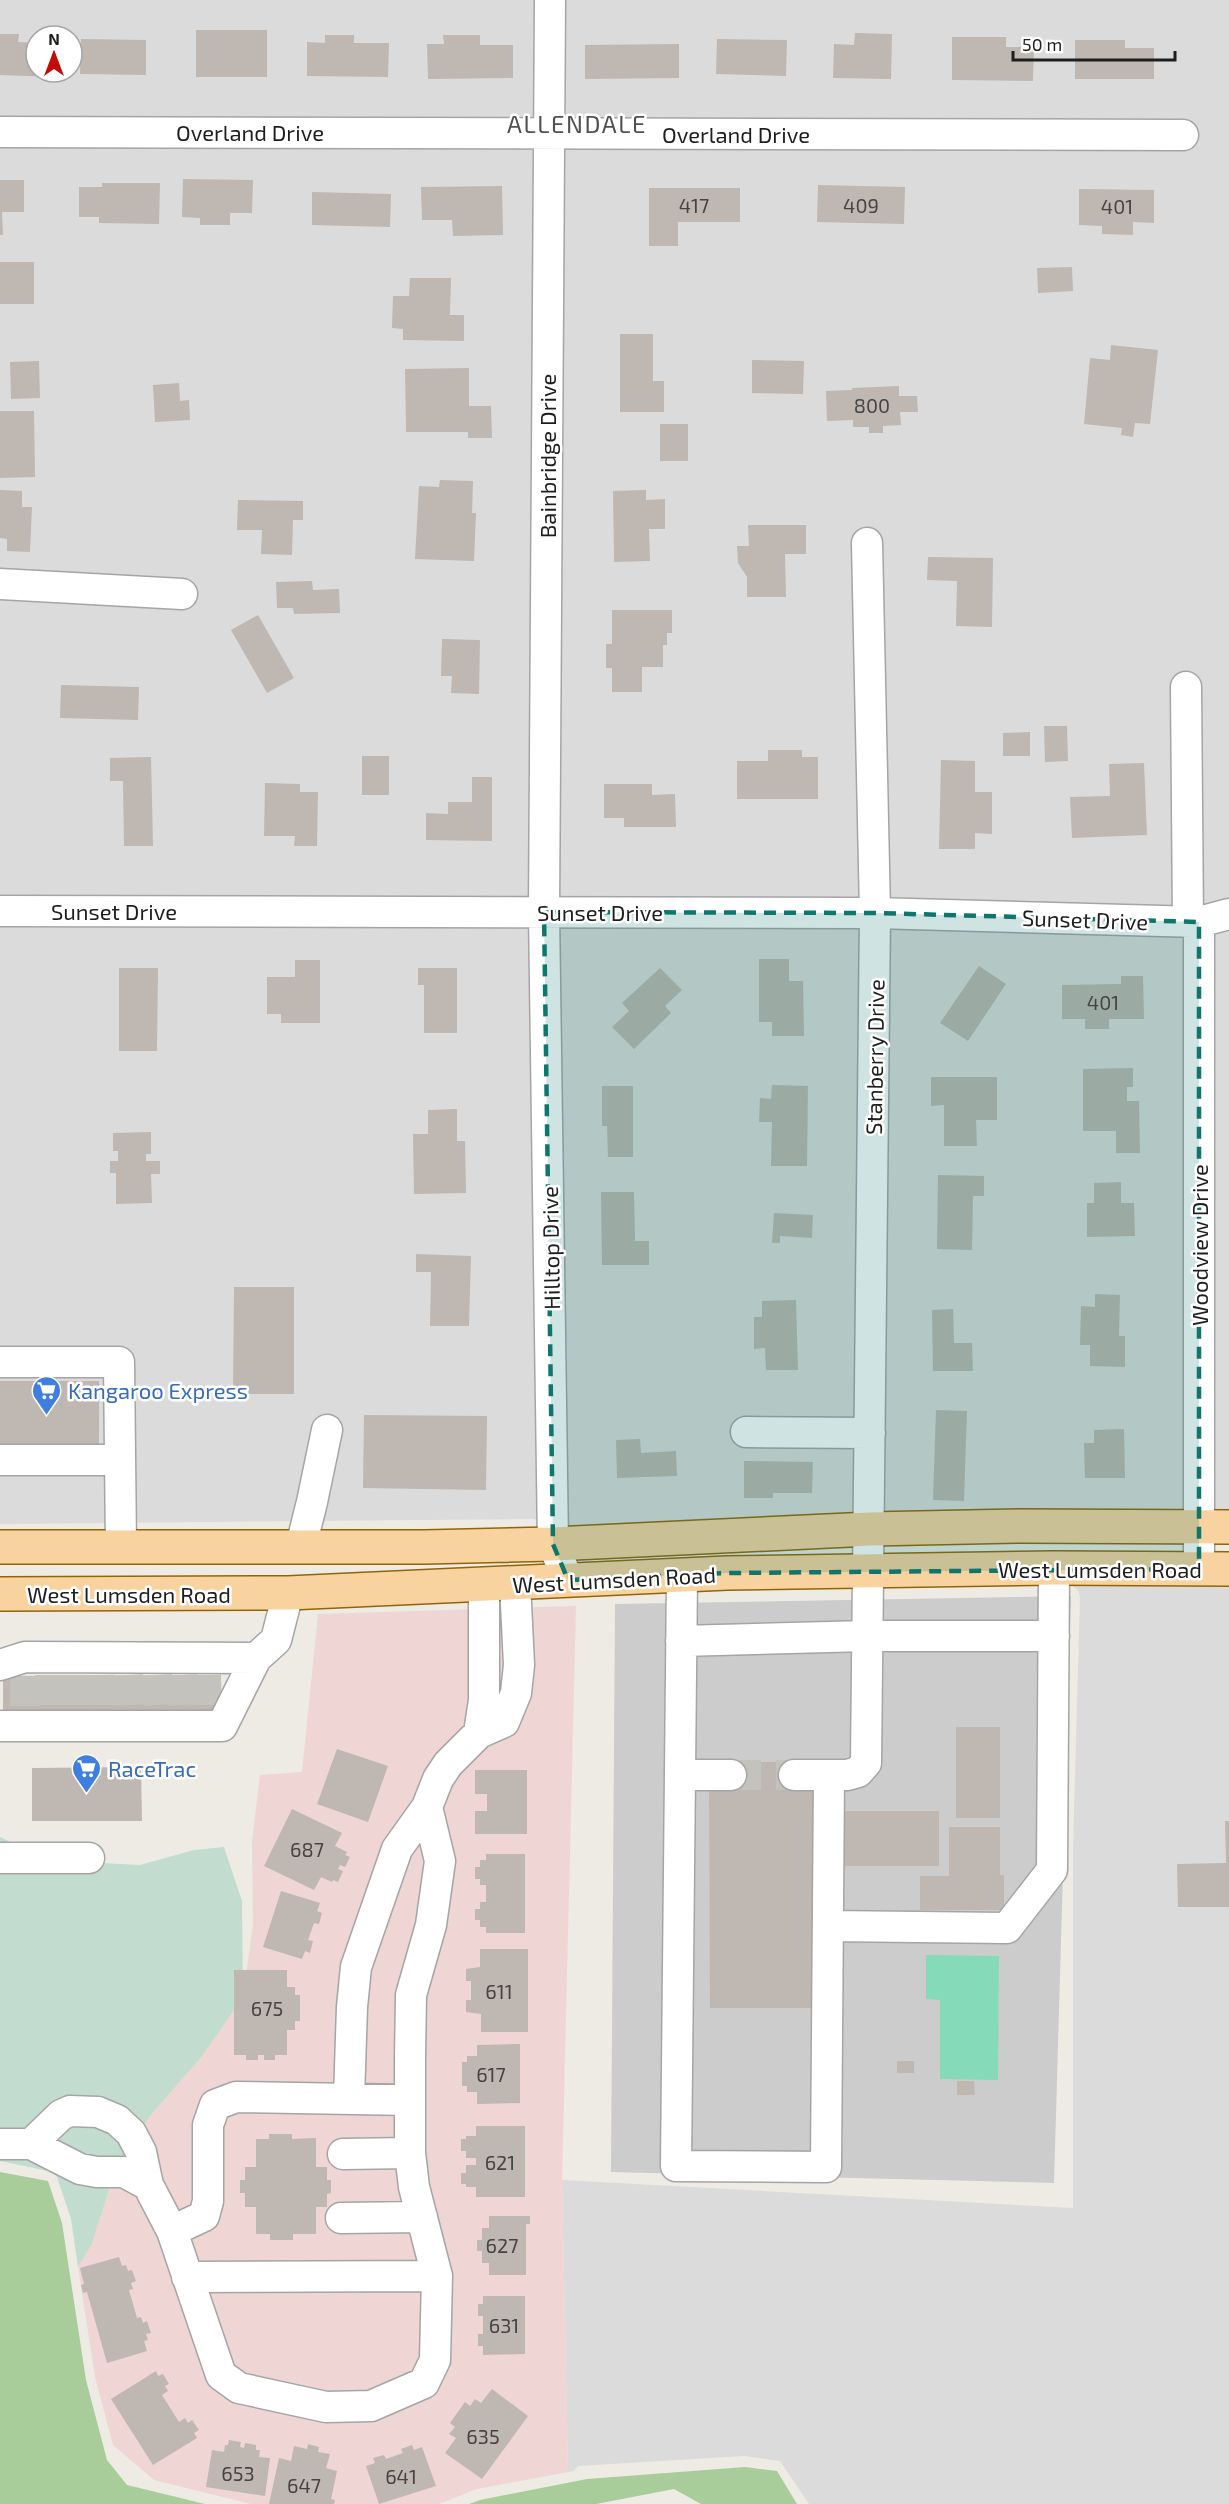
<svg xmlns="http://www.w3.org/2000/svg" width="1229" height="2504" font-family="'Exo 2',sans-serif">
<style>
.residential{fill:#dcdbdb;fill-rule:evenodd}
.commercial{fill:#efd5d4}
.religious{fill:#ccc}
.forest{fill:#a9cc9b}
.wetland{fill:#c2dcd0}
.pitch{fill:#85daba}
.building{fill:#bfb7b1}
.lines{fill:none;stroke-linecap:round;stroke-linejoin:round}
.minor-tunnel{stroke:#c4c2bc;stroke-width:30;stroke-dasharray:30 15;stroke-linecap:butt}
.minor-casing{stroke:#a5a5a5;stroke-width:33}
.major-casing{stroke:#916507;stroke-width:36}
.minor{stroke:#fff;stroke-width:30}
.major{stroke:#f8d3a0;stroke-width:33}
.marked{fill:#0f766e;fill-opacity:0.2;stroke:#0f766e;stroke-width:4.5;stroke-dasharray:12 8;stroke-linejoin:round}
.labels{text-anchor:middle;dominant-baseline:central;stroke-width:5;stroke-linejoin:round;paint-order:stroke}
.number-label{font-size:20px;fill:#464443}
.street-label{font-size:22px;fill:#1e1e1e;stroke:#fff}
.shop-label{font-size:22px;fill:#366cbe;stroke:#fff;text-anchor:start}
.neighbourhood-label{font-size:24px;letter-spacing:1.5px;fill:#515151;stroke:#fff}
</style>
<rect width="100%" height="100%" fill="#eeebe4"/>
<path class="residential" d="M0,0h539l-1,121 -538,-2zM36,36h36v36h-36z
M561,0h668v901l-31,9 -312,-9 -9,-371 -22,1 9,370 -309,-1 5,-754 635,1 -1,-25 -634,-1z
M0,144l537,2 -4,754 -533,-1z
M0,924l533,1 8,599 -7,-5 -534,5z
M556,925l308,1 -5,591 -295,14z
M887,926l301,8 -1,581 -306,1z
M1229,926v589h-20l1,-583z
M1072,1580l157,1v923h-420l-29,-43 -36,-5 -166,10 -4,5 -6,1 -6,-292 511,28v-361l7,-250 -2,-7 -6,-4z"/>
<path class="commercial" d="M576,1606l-14,574 6,292 -91,17 -38,15h-188l-97,-24 -41,-35 -18,-68 -17,-110 14,-23 22,-70 36,-58 53,-61 40,-58 10,-73 -1,-83 8,-66 42,-3 16,-158z"/>
<path class="religious" d="M1071,1596l-17,587 -443,-11 4,-568z"/>
<path class="forest" d="M0,2172l48,9 14,42 24,157 21,80 20,25 78,19h-205z
M745,2467l32,4 20,33h-96l-27,-15 -78,15h-127l11,-4 107,-21z"/>
<path class="wetland" d="M0,1837l21,10 62,15 57,3 54,-15 30,-3 18,54 1,96 -40,58 -53,61 -36,58 -22,70 -14,23 -7,-48 -14,-42 -4,-5 -53,-11z"/>
<path class="pitch" d="M926,1955l73,1 -1,124 -58,-1v-79l-14,-1z"/>
<path class="building" d="M196,30h71v47h-71z
M855,33l37,1 -1,45 -58,-1 1,-34 20,1z
M0,34h19l-1,8 18,1v29h18v5l-54,-2z
M325,35h29v8h35l-1,34 -81,-1v-34l18,1z
M443,35h37v10h33v33l-85,1 -1,-35h17z
M952,37h54v10h28l-1,34 -81,-1z
M81,39l65,1v35l-66,-1z
M717,39l70,1 -1,36 -70,-2z
M1075,40h50v8h29v31h-79z
M679,44v34l-94,1v-34z
M183,179l70,1 -1,33h-22v12h-30v-7l-18,-1z
M0,180h24v32h-22l1,23h-3z
M102,183h58l-1,41 -60,-1v-6h-20v-30h23z
M818,185l87,2 -1,37 -87,-2z
M502,186l1,49 -50,1 -1,-16h-30l-1,-33z
M649,188h91v34h-62v24h-29z
M1079,189l75,1v33l-21,-1v13l-31,-1v-8l-23,-1z
M312,192l79,2 -1,33 -78,-2z
M0,262h34v42h-34z
M1072,267l1,24 -35,2 -1,-25z
M410,278h41l-1,37h14v26l-61,-1v-11l-11,-1 1,-32h16z
M620,334h33v47h11v31h-44z
M1111,345l47,5 -8,74 -15,-1 -2,14 -12,-2 1,-7 -38,-4 6,-66 20,2z
M752,360l52,1 -1,33 -51,-1z
M39,361l1,37 -29,1 -1,-37z
M469,368v38h22l1,32h-24v-6h-62l-1,-63z
M179,383l1,18 9,-1 1,20 -35,2 -2,-37z
M899,386v10h18l1,16h-18l1,13 -18,1v7h-14v-6h-16v-7l-26,1 -1,-30 26,-1v-2z
M0,411h34l1,66 -35,1z
M660,424h28v37h-28z
M440,480l33,1 -1,32h4l-2,48 -59,-2 4,-73 20,1z
M0,490l22,1v16h10l-2,45 -23,-1v-12l-7,-1z
M646,490v10l19,-1v30h-16l1,32 -36,1 -1,-71z
M238,500l65,1v19h-10l-1,35 -31,-1 1,-24h-25z
M748,525h58v29h-21l1,43h-39v-20l-9,-14 -1,-17h12z
M928,557l65,1 -1,69 -36,-1 1,-45 -30,-1z
M312,581l1,9 26,-1 1,24 -46,1 -1,-6h-16l-1,-26z
M612,610h60v23h-5v12h-4v22h-21v25h-30v-24h-6v-24h6z
M258,615l36,63 -27,15 -36,-63z
M442,639l38,1 -1,54 -28,-1 1,-17h-11z
M61,685l78,2 -1,33 -78,-2z
M1044,726h23l1,35 -23,1z
M1030,732v24h-27v-23z
M768,750h34v7h16v42h-81v-38h31z
M362,756h27v39h-27z
M151,757l2,89h-29l-1,-65h-13v-23z
M941,760l34,1v31h17v42l-17,-1v16h-36z
M1144,763l3,72 -75,3 -2,-41 40,-1 -1,-32z
M472,777h20v64l-66,-1v-27l22,1v-12h24z
M265,783l35,1v8h18l-1,54h-23l1,-10h-31z
M604,784h48v11l23,-1 1,33h-52v-9h-20z
M759,959h30v22h14l1,55h-32v-14h-13z
M295,960h25v63h-39v-9h-14v-37h28z
M979,966l27,18 -38,57 -28,-18z
M119,968h39l-1,83h-38z
M418,968h39v65h-33v-48h-6z
M660,968l22,22 -17,16 6,7 -37,36 -22,-22 17,-16 -7,-8z
M1121,976h22l1,43h-35v10h-24v-10h-23v-34l59,-1z
M1133,1068v19h-6v14h12l1,52h-24v-22h-33v-62z
M931,1077h66v43h-21l1,26h-33v-41l-13,1z
M772,1085l36,1 -1,80h-36l1,-44h-13l1,-24 11,1z
M602,1086h31v71h-25l-1,-31h-5z
M457,1109v32h8l1,52 -52,1 -1,-60h15v-24z
M151,1132v22h-5v7h14v13h-9l1,29 -36,1v-31h-6v-12h8v-10h-5v-18z
M938,1175l46,1v20h-11l-1,54 -35,-1z
M1121,1182v21h13l1,33 -48,1v-34h7v-20z
M601,1192h33l1,49h14v24h-47z
M774,1213l39,2 -1,23 -32,-2v7h-8z
M416,1254l55,2 -2,70h-39l1,-54h-15z
M234,1287h60v107h-61z
M1095,1294l25,1 -1,41h6v31l-35,-1v-21h-10l1,-39 14,1z
M796,1300l2,70h-32l-1,-22 -11,1v-32h8v-16z
M953,1309l1,34h18l1,28h-40l-1,-61z
M0,1381h99v70l-99,-1z
M936,1410l31,1 -3,90 -31,-1z
M364,1415l123,1 -1,74 -123,-2z
M1124,1429l1,49h-40l-1,-35h10v-13z
M640,1439l1,14 35,-2 1,25 -60,2 -1,-38z
M744,1461l69,1 -1,31h-39v5h-29z
M221,1675v41h-218v-40z
M956,1727h44v91h-44z
M337,1749l51,17 -20,56 -51,-18z
M735,1762h53l28,21v225h-106l-1,-225z
M141,1767l1,54h-110v-53z
M475,1770h52v64h-52v-23h12v-17h-12z
M292,1809l50,24 -7,13 12,6 -2,3 5,2 -5,10 -5,-2 -2,4 5,2 -5,11 -5,-2 -1,2 -11,-5 -7,13 -50,-24z
M841,1811h98v55h-98z
M1225,1821h4v86h-51l-1,-43 49,-1z
M949,1827h51v48h4v35h-84v-34h29z
M486,1854h39v79h-39v-6h-6v-7h-5v-11h5v-7h6v-17h-6v-6h-5v-12h5v-7h6z
M281,1891l39,12 -3,8 5,2 -3,11 -5,-1 -6,17 5,1 -3,12 -5,-2 -3,8 -39,-12z
M480,1949h48v83h-47v-18l-15,-2v-12h5v-19h-5v-12l14,-2z
M234,1970h53v17h8v8h5v26h-5v9h-8v25h-12v5h-11v-5h-6v5h-12v-5h-12z
M520,2044v59l-43,1v-12h-10v-6h-5v-24h5v-6h10v-11z
M897,2061h17v12h-17z
M957,2081h17l1,14h-18z
M476,2126h49v71h-49v-10h-10v-3h-5v-11h5v-8h10v-7h-10v-7h-5v-12h5v-3h10z
M269,2134h23v5l24,-1v29h11v13h4v13l-4,1v13h-11v27h-23v6h-23v-6h-14v-27h-11v-14h-5v-13h5v-13h11v-28h13z
M489,2216h41v8h-4v51h-37v-12h-7v-12h-5v-11h5v-12h7z
M119,2257l3,9 4,-1 2,6 4,-1 4,11 -5,2 2,6 -4,1 8,28 4,-1 2,6 4,-2 4,12 -5,1 2,6 -4,1 3,10 -40,12 -20,-71 -4,1 -2,-8 3,-1 -4,-16z
M483,2296h42v58l-42,1v-9h-5v-12h5v-18h-5v-12h5z
M156,2371l2,5 5,-2 6,10 -4,2 3,5 -6,4 17,27 6,-4 3,5 4,-3 7,10 -5,3 3,5 -44,27 -42,-66z
M492,2389l36,27 -46,63 -37,-26 11,-15 -7,-4 6,-7 -5,-4 15,-21 5,4 5,-7 6,4z
M229,2440l12,2 -1,5 4,1 1,-5 11,2v5h4l-1,7 11,1 -5,38 -59,-9 6,-37 12,2 1,-7h3z
M308,2444l11,3 -1,5 12,2 -4,14 11,3 -6,28 4,1 -1,4h-65l10,-46 12,3 3,-15 13,3z
M412,2445l2,5 8,-3 14,39 -57,18 -13,-38 9,-3 -2,-5 11,-3 2,4 17,-6 -2,-4z"/>
<g class="lines">
<path class="minor-tunnel" d="M50,1675v41
M75,1675v41
M100,1675l1,41
M128,1675l2,41
M157,1675l3,41
M182,1675l2,41
M206,1675l1,41
M25,1676v40
M731,1775h63"/>
<defs>
<path id="minor" d="M550,0l-6,912 9,632 15,36
M0,132l1183,3
M0,584l182,10
M1186,687l2,235
M0,911l875,2 324,9 30,-8
M0,1362h119l2,184
M746,1432l124,1
M0,1460h120
M301,1546l11,-44 15,-72
M1199,1569v-647
M682,1575l-6,591 150,1 3,-392
M681,1641l187,-5h186
M0,1665l25,-8 231,1
M0,1726h222l34,-68 20,-18 12,-47
M479,1733l5,-33v-115
M680,1775h51
M794,1775h53l11,-3 8,-9 9,-850 -8,-370
M0,1858h89
M828,1926l179,2 45,-58 2,-302
M349,2098l3,-91 4,-40 41,-118 30,-42
M0,2144h31l49,25 17,3h27l24,13
M31,2144l30,-29 9,-4 28,1 19,8 14,13 10,19 7,33 24,46 49,144 18,13 87,19 45,-1 53,-23 11,-23 2,-84 -23,-89 -4,-34v-96l1,-62 20,-70 9,-64 -13,-54 11,-28 10,-15 31,-31 25,-11 12,-29 3,-28 -4,-82
M343,2154l67,-1
M341,2218l81,-1
M172,2231l32,-15 4,-15v-76l7,-20 21,-8 174,3
M187,2277l250,-1"/>
<path id="major" d="M0,1547h425l128,-3 317,-15 149,-3 210,1
M0,1594l288,-1 439,-20 327,-5 175,1"/>
</defs>
<use href="#minor" class="minor-casing"/>
<use href="#major" class="major-casing"/>
<use href="#minor" class="minor"/>
<use href="#major" class="major"/>
</g>
<path class="marked" d="M544,912l331,1 324,9v647l-472,4 -159,7 -15,-36z"/>
<defs>
<symbol id="supermarket-pin" viewBox="-11 -11 22 30"><path d="M0 17L-7.5 6A9.5 9.5 0 1 1 7.5 6Z" fill="#3f7fe0" stroke="#fff"/><path d="M-6-5.5h2.5l.6 2H6L4.5 2H-2.5L-4.4-4H-6ZM-1.5 3.2a1.3 1.3 0 1 0 .1 0ZM3 3.2a1.3 1.3 0 1 0 .1 0Z" fill="#fff"/></symbol>
</defs>
<g fill-rule="evenodd">
<use href="#supermarket-pin" x="30" y="1374" width="33" height="45"/>
<use href="#supermarket-pin" x="70" y="1752" width="33" height="45"/>
</g>
<g class="labels">
<g class="number-label">
<text x="694" y="205">417</text>
<text x="861" y="205">409</text>
<text x="1117" y="206">401</text>
<text x="872" y="405">800</text>
<text x="1103" y="1002">401</text>
<text x="307" y="1849">687</text>
<text x="499" y="1991">611</text>
<text x="267" y="2008">675</text>
<text x="491" y="2074">617</text>
<text x="500" y="2162">621</text>
<text x="502" y="2245">627</text>
<text x="504" y="2325">631</text>
<text x="483" y="2436">635</text>
<text x="238" y="2473">653</text>
<text x="401" y="2476">641</text>
<text x="304" y="2485">647</text>
</g>
<g class="street-label">
<text x="250" y="132">Overland Drive</text>
<text x="736" y="134">Overland Drive</text>
<text transform="translate(547 456) rotate(-90)">Bainbridge Drive</text>
<text x="114" y="911">Sunset Drive</text>
<text x="600" y="912">Sunset Drive</text>
<text transform="translate(1085 919) rotate(2)">Sunset Drive</text>
<text transform="translate(874 1057) rotate(-89)">Stanberry Drive</text>
<text transform="translate(1199 1245) rotate(-90)">Woodview Drive</text>
<text transform="translate(550 1248) rotate(-91)">Hilltop Drive</text>
<text x="1100" y="1569">West Lumsden Road</text>
<text transform="translate(614 1579) rotate(-3)">West Lumsden Road</text>
<text x="129" y="1594">West Lumsden Road</text>
</g>
<g class="shop-label">
<text x="68" y="1390">Kangaroo Express</text>
<text x="108" y="1768">RaceTrac</text>
</g>
<g class="neighbourhood-label">
<text x="577" y="123">ALLENDALE</text>
</g>
</g>
<g transform="translate(54 54)"><circle r="28" fill="#ffffff" stroke="#a5a5a5" stroke-width="1.5"/>
<path d="M0-4.5L10 22L0 15L-10 22Z" fill="#c30b09"/>
<text y="-9" font-size="16" font-weight="bold" text-anchor="middle" fill="#1e1e1e">N</text>
</g>
<path d="M1013 51v9h162v-9" fill="none" stroke="#1e1e1e" stroke-width="3"/>
<text x="1022" y="51" font-size="18" fill="#1e1e1e" stroke="#ffffff" stroke-width="4.5" paint-order="stroke">50 m</text>
</svg>
